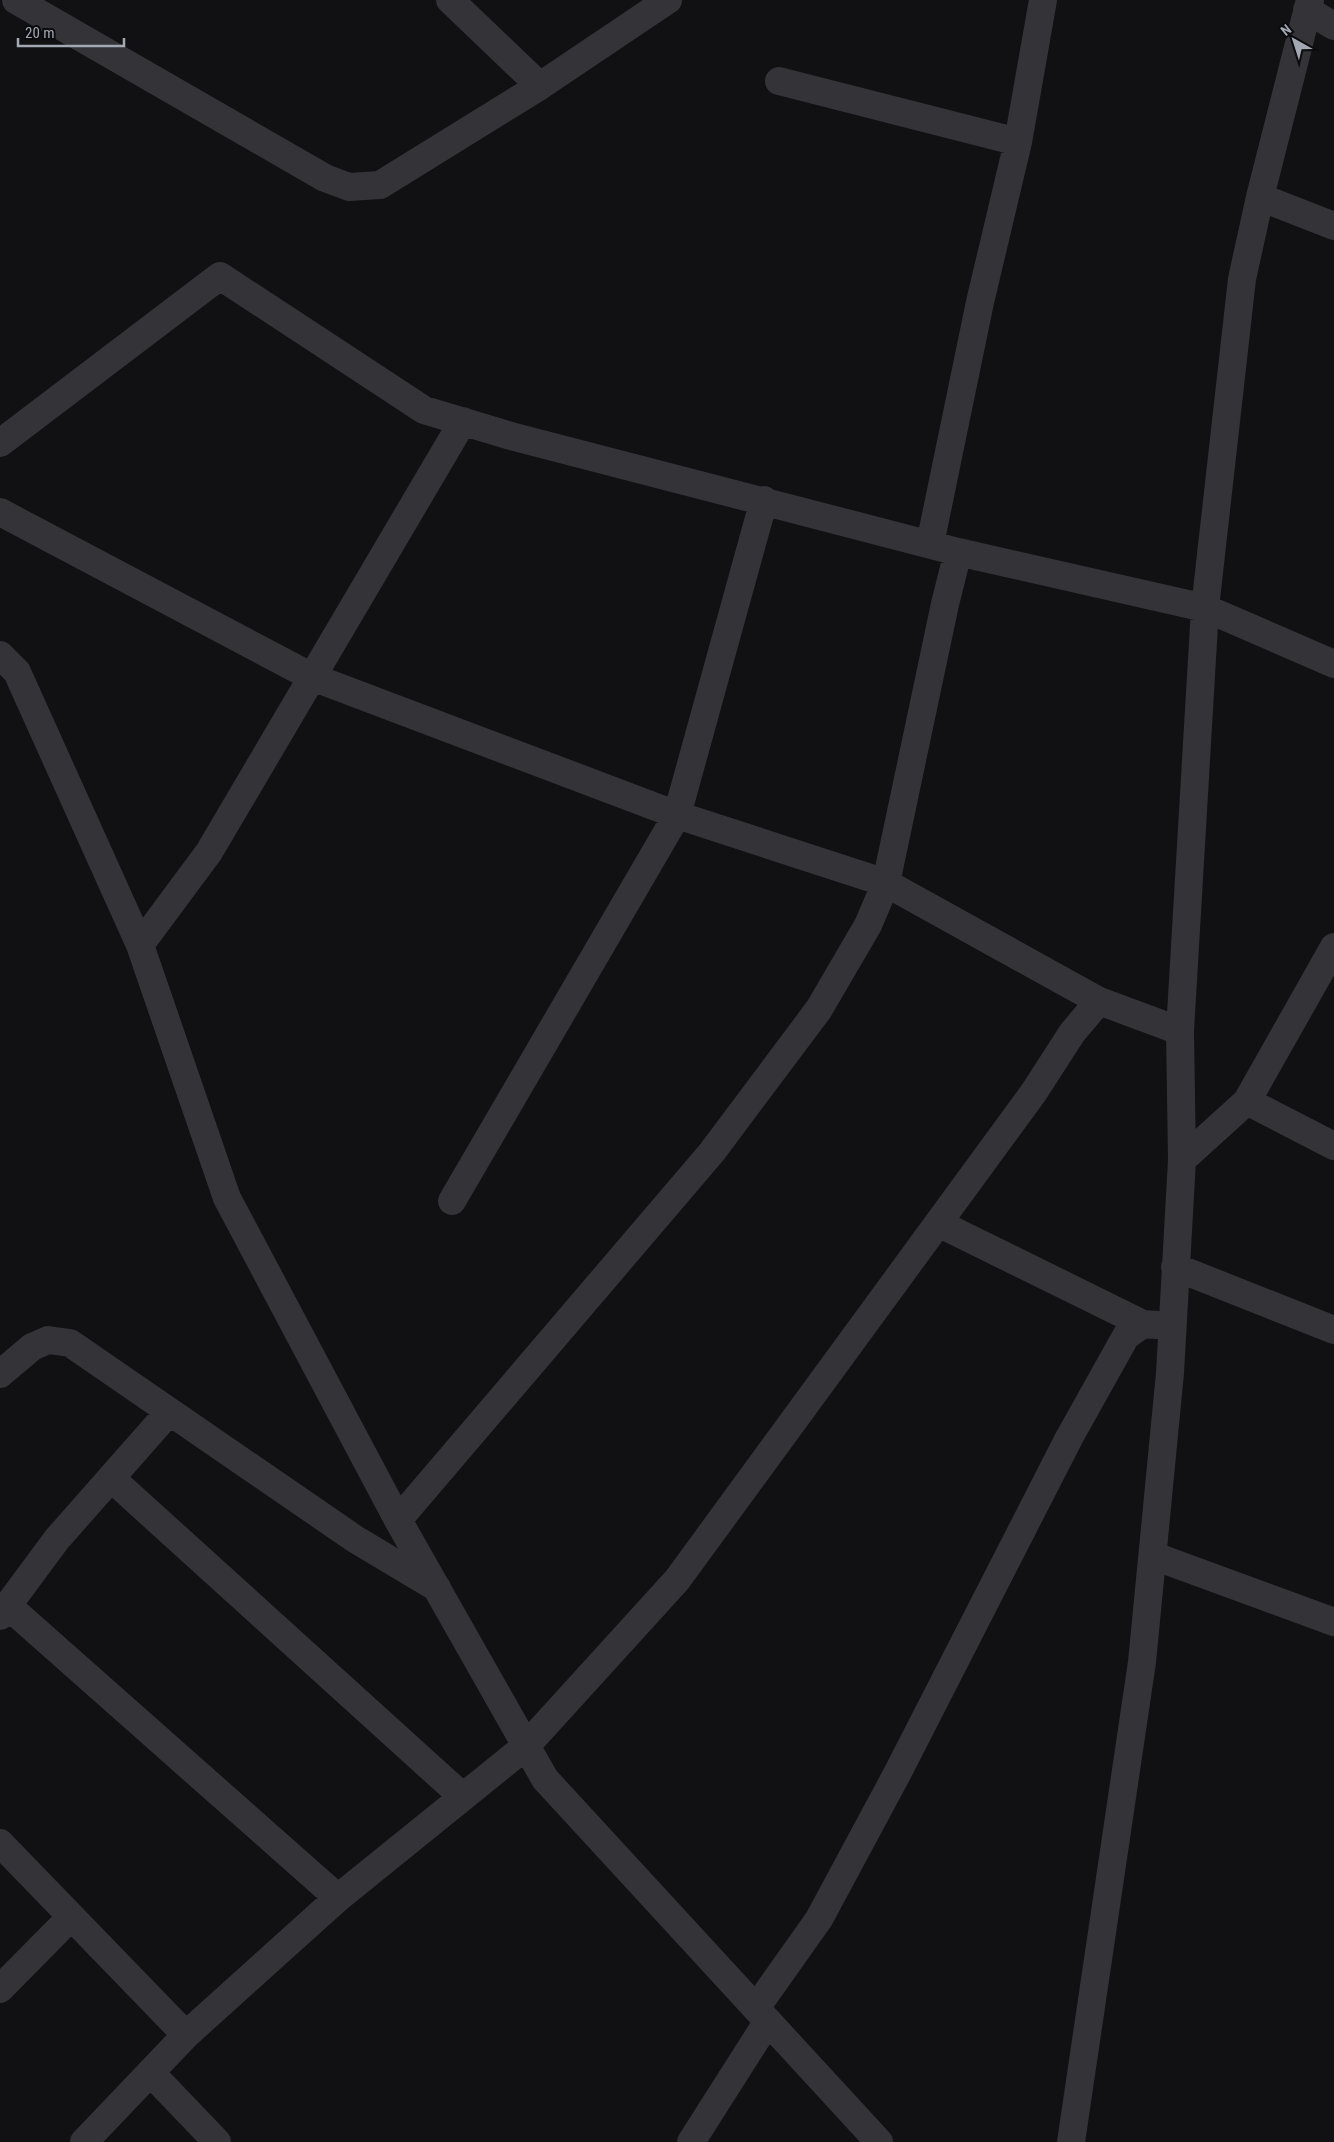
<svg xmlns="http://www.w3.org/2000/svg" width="1334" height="2142" font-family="'Roboto Condensed',sans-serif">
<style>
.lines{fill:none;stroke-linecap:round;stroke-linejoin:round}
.minor{stroke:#333338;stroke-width:28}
</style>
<rect width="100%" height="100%" fill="#111113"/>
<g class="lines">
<path class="minor" d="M16,0l309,178 24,9 31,-2 160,-99 128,-86
M450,0l90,86
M1307,10l27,16
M779,81l239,61
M1260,197l74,29
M0,443l220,-167 204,134 87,26 447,116 247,56 129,56
M0,512l312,165 365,138 209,68 213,118 81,30
M930,544l50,-242 38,-160 25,-142
M0,655l17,17 123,273 87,253 171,322 147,259 334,363
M140,945l69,-93 254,-431
M1247,1101l87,45
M1182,1160l65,-59 87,-154
M452,1201l225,-386 87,-315
M938,1223l205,101 15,1
M1175,1267l159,63
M0,1374l32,-27 16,-7 22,3 285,196 82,49
M111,1478l352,319
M398,1520l314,-368 107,-143 49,-84 18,-42 59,-279 13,-52
M1154,1556l180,66
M7,1605l331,293
M0,1616l57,-77 112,-127
M0,1843l186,192
M0,1989l71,-72
M756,2008l63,-89 79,-147 171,-334 57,-102 17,-12
M151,2073l66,69
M84,2142l102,-107 152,-137 188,-152 151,-166 357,-488 38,-59 27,-32
M691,2142l77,-121
M1071,2142l71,-480 28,-289 12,-213 -2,-129 25,-423 37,-329 18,-82 50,-197"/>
</g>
<g transform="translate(1294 40) rotate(321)" stroke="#0c0c0e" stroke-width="4" paint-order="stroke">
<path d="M0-4L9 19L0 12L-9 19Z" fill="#a3a8b3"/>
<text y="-8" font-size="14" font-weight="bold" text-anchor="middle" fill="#a3a8b3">N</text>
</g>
<path d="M18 38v8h106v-8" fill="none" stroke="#a3a8b3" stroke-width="2.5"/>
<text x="25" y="38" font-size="15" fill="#a3a8b3" stroke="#0c0c0e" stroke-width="4" paint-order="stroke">20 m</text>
</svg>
